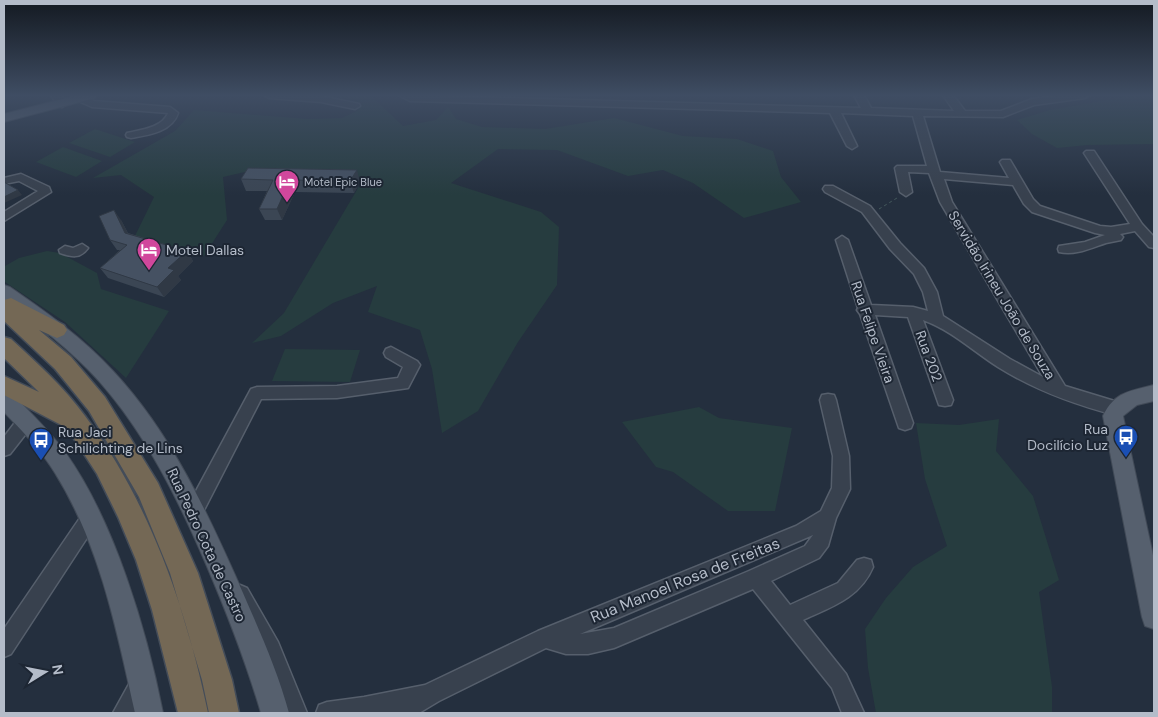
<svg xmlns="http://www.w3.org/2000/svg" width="1158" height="717" font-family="'DM Sans',sans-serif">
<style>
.green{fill:#263c3f}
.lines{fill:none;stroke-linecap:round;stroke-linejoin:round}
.minor-casing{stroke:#565f6c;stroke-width:3}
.major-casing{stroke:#414a57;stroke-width:2}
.highway-casing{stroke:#434c59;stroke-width:3}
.path{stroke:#44595c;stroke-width:1;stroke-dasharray:3 3;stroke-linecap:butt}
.minor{fill:#38414e;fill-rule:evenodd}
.major{fill:#56606e;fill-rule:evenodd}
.highway{fill:#746855;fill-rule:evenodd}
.wall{fill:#3b4654}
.shaded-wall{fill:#303945}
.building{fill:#455162;stroke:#303945}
.labels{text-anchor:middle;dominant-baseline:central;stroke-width:4;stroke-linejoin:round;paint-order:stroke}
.far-poi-label{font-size:11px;fill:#b4bcc9;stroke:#1d2633;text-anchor:start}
.poi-label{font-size:14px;fill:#b4bcc9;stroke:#1d2633;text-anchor:start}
.street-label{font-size:14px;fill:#b4bcc9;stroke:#1d2633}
.near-street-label{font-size:16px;fill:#b4bcc9;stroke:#1d2633}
</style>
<rect width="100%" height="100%" fill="#242f3e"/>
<path class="green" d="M336,95h34l33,31 33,-6 12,-13 8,12 26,8 63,2 69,-11 69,18 54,3 36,12 8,26 20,25 -57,16 -51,-35 -30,-13 -35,6 -71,-26 -59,-1 -47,34 90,29 18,15 -2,58 -39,57 -40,69 -36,22 -10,-64 -12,-39 -52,-18 9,-26 -44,17 -52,33 -29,7 32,-30 80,-135 -115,-7 -26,6 4,43 -23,36 -70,-18 20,-41 -33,-22 -28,3 82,-47 19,-21 114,9 34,-1 15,-7 4,-6 -5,-6 -23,-2z
M1124,95h30v49l-67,1 -30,3 -25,-14 -15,-14 33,-10 75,-13z
M95,129l40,13 -25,15 -41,-14z
M63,147l39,14 -26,16 -40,-15z
M47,251l13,2 37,20 4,16 68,22 -43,67 -61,-56 -60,-40v-16l14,-8z
M285,349l75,1 -10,32 -78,-1z
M699,407l20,11 73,10 -17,83h-47l-55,-39 -17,-5 -34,-45z
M999,419l-3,32 37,45 26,84 -20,12 13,95v26h-176l-8,-45 -3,-39 21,-31 27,-31 34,-21 -22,-67 -9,-56 43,2z"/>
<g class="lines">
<defs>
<path id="minor" d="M51,95h10l6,9 -5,3 -4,-1z
M80,95l14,6 76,6 8,6c-6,19 -30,22 -47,25l-4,-1 -1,-2 1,-2c13,-3 35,-5 41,-20l-76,-6 -16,-7 -1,-2z
M264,95l57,1 38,8 1,2 -5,3 -34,-7 -52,-4z
M398,95l463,13 -7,-13h10l7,13 83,3 -11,-16h10l12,16h36l31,-12 33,-4h25l-5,3 -51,7 -31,12 -80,-1 17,56 69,6 -9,-16 2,-2h8l23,39 7,7 60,20 11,1 19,-3 -46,-71 2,-2h8l48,73 12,13v11l-5,-1 -14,-16 -15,3 3,3 -2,3c-5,1 -10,2 -15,3 -15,5 -31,13 -47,9l-1,-3 1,-3 26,-4 20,-7 -10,-2 -63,-21 -8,-8 -11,-19 -69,-6 8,23 113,184 56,17 2,5 -2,5 -6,2c-42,-11 -80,-25 -117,-48 -25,-16 -47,-37 -75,-47l30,80 -2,5 -6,1 -6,-1 -31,-88 -33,-2 38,108 -2,5 -6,2 -6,-2 -39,-114 -3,-4 1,-2 -22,-68 6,-4 6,4 23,65 42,2 15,4 -5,-19 -9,-18 -24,-25 -28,-37 -37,-20 -2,-3 2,-3h8l37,20 30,37 24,25 13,24 6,24 67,43 33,18 -103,-175 -11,-29 -21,-1 4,20 -6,4 -6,-4 -5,-24 2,-2h30l-14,-50 -72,-3 16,33 -5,3 -5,-3 -17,-33 -420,-12z
M21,174l28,13 2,5 -47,29v-9l34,-21 -19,-10 -15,3v-6z
M82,244l6,4c-8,11 -16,9 -28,5l-1,-3 6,-4 8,2z
M391,347l26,14 3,4 -12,23 -71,10 -76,1 -60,117 -6,2 -6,-2 -3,-6 3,-6 62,-115 6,-2 80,-1 61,-8 5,-11 -17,-10 -2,-4 2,-4z
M828,394l6,1 2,5 13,56 1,33 -14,29 -8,28 -9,12 -48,23 19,24 48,-22 19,-23 7,-2 7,2 2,7c-13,31 -42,40 -70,53l43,54 18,39h-22l-10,-25 -79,-99 -139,59 -26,6h-22l-20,-6 -107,53 -20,12h-103l3,-8 8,-3 37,-5 61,-12 113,-54 258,-105 25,-15 11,-23 1,-32 -13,-56 2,-5zM813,535l-8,11 -56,25 -135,57 -34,6z
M26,414l6,2 2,5 -2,5 -22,28 -6,2v-19l16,-21z
M90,510l6,2 3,6 -3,6 -85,130 -7,3v-28l80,-117z
M240,585l7,3 31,54 29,71h-22l-22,-58 -33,-60 3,-7z
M141,671l7,4 4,7 -16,31h-23l21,-38z"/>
<path id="major" d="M78,95h19l-2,3 -91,24v-8z
M4,285l6,2c36,25 73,51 103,84 59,63 95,143 130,222 17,39 35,79 46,120h-28c-15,-51 -34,-100 -55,-149 -28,-65 -60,-130 -107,-183 -28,-31 -62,-57 -95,-81z
M1154,385v16l-17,4 -14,11 31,144v69l-9,-3 -3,-9 -39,-201c11,-24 27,-25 51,-31z
M4,391l7,2c19,19 38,37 54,59 49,68 82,179 98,261h-28c-18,-82 -35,-168 -80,-240 -14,-23 -33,-42 -51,-61z"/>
<path id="highway" d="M11,298l53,27 3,5 -3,5 -7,3 -18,-8 32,27 34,40 53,86 40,90 34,107 7,33h-30l-7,-33 -32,-107 -31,-76 -50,-86 -34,-42 -51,-48v-21z
M4,337l7,2c27,25 53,48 74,77 64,85 102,194 123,297h-30l-26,-103 -16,-50 -18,-43 -21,-43 -30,-46 -63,-33v-19l35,16 -35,-34z"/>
</defs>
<use href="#minor" class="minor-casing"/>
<use href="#major" class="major-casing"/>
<use href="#highway" class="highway-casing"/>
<path class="path" d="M879,209l18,-11"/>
<use href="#minor" class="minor"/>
<use href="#major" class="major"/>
<use href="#highway" class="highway"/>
</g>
<path class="wall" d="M248,168l112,14 -6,11 -59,-1 -13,28h-17l-6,-11 8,-18h-21l-5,-12z
M121,220l7,13 59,18 6,10 -15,15 3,4 -17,17 -56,-19 -8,-10 20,-18h-3l-7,-10z"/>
<path class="shaded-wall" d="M357,170l3,12 -6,11 -4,-12z
M290,180l5,12 -13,28 -5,-11z
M18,190l4,5 -18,8v-6z
M114,210l7,10 12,23 -8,-10z
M187,251l6,10 -15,15 3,4 -17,17 -7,-10 11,-19z"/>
<path class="building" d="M248,168l109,2 -7,11 -60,-1 -13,29h-18l14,-29 -32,-1z
M4,182l14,8 -14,7z
M114,210l11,23 62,18 -19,17 6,2 -17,17 -57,-19 27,-23 -17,-5 -11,-24z"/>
<linearGradient id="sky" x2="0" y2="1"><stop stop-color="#141a22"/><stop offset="0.49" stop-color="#3f4d63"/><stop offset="1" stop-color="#3f4d63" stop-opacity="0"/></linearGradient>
<rect width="1158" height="195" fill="url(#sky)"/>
<defs>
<symbol id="hotel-pin" viewBox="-11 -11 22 30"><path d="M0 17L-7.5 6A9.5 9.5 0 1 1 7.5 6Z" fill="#d1479c" stroke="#1d2633"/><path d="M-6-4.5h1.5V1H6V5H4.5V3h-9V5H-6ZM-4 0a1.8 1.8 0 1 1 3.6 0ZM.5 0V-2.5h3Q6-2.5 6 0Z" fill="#fff"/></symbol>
<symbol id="bus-pin" viewBox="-11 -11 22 30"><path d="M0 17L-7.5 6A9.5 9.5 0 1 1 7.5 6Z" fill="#1a4fb4" stroke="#1d2633"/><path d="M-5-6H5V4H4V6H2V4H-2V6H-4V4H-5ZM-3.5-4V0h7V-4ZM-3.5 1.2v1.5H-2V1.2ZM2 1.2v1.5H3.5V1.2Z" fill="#fff"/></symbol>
</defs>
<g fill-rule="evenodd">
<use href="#hotel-pin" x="273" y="168" width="28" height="38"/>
<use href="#hotel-pin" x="135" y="236" width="28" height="38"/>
<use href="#bus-pin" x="1112" y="423" width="28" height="38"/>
<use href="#bus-pin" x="27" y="426" width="28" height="38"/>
</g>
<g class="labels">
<g class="far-poi-label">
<text x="304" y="182">Motel Epic Blue</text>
</g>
<g class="poi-label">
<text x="166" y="250">Motel Dallas</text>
<text x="1108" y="429" text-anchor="end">Rua<tspan x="1108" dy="16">Docilício Luz</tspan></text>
<text x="58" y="432">Rua Jaci<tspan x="58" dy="16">Schilichting de Lins</tspan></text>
</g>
<g class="street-label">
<text transform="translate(1002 295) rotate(59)">Servidão Irineu João de Souza</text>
<text transform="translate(873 332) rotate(71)">Rua Felipe Vieira</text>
<text transform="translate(929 356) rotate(70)">Rua 202</text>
<text transform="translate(207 545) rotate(65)">Rua Pedro Cota de Castro</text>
</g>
<g class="near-street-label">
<text transform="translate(685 580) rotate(-22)">Rua Manoel Rosa de Freitas</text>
</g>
</g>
<rect width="1158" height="717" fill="none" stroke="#b4bcc9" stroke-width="10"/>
<g transform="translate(45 672) rotate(80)" stroke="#1d2633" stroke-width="4" paint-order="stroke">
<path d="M0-4L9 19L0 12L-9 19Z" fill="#b4bcc9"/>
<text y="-8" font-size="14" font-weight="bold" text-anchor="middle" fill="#b4bcc9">N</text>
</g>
</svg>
